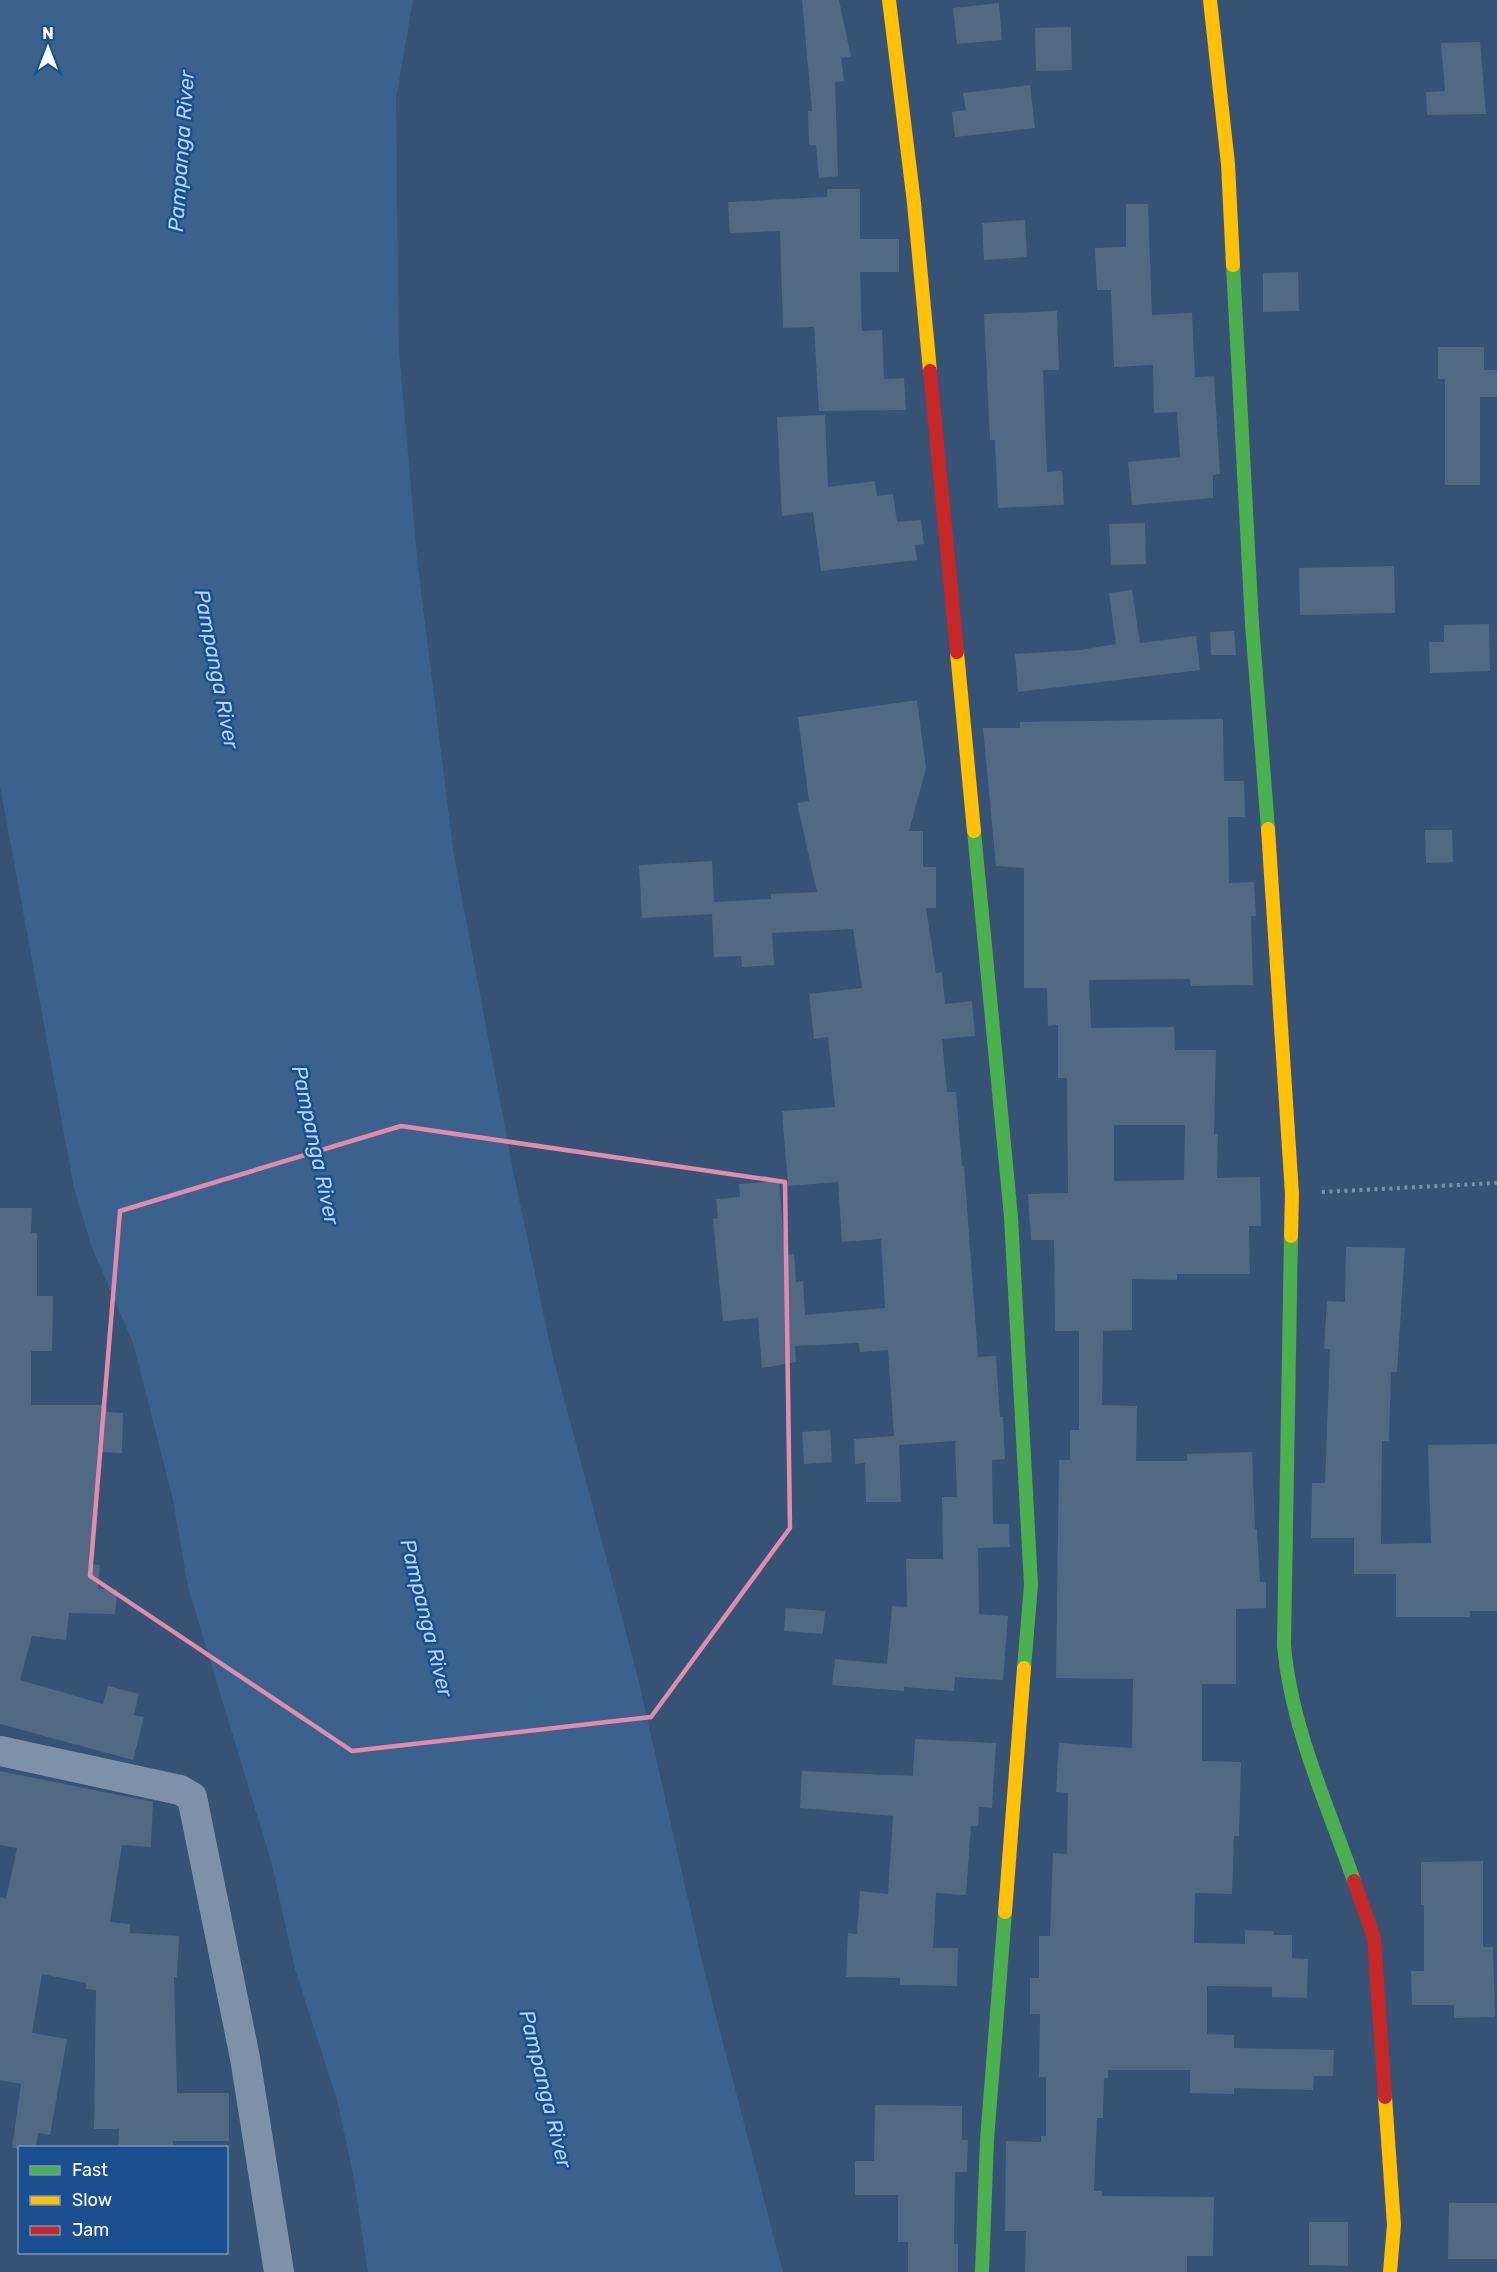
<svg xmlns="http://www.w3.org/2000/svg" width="1497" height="2272" font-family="Rubik,sans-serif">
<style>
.water{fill:#3b618d}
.building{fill:#526984;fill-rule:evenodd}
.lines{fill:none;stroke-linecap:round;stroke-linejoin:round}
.path{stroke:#7d92a8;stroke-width:4;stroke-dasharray:3 4.5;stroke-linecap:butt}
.street{stroke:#7d92a8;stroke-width:30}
.fast{stroke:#4caf50;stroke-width:14}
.slow{stroke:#ffc107;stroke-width:14}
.jam{stroke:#c62828;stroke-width:14}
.marked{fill:none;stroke:#e08cad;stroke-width:4.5;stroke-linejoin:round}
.labels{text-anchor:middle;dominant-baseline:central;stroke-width:5;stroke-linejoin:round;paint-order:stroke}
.water-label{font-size:21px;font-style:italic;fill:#b5d3f5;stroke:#1b4f8f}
</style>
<rect width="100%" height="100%" fill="#365274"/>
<path class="water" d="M0,0h413l-17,99 3,252 19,216 36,289 60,319 37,174 86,325 67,296 79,302h-415l-15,-98 -16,-74 -42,-131 -23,-104 -84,-278 -15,-87 -40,-157 -42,-98 -17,-57 -74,-402z"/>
<path class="building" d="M802,0h37l12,57 -10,1 3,23 -9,1 3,94 -19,2 -3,-33h-7l-1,-34h4z
M999,3l3,37 -45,4 -4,-36z
M1071,27l1,43 -36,1 -1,-43z
M1480,42l6,72 -59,1 -1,-23 19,-1 -4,-48z
M1030,85l5,43 -80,9 -3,-25 14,-2 -3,-17z
M827,189h33v50h39v33h-39l2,59 20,-1 2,49 20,-1 2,32 -87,1 -5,-84 -31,1 -3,-97 -50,2 -2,-31 99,-5z
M1126,204h22l4,111 40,-2 3,64 19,-1 6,98 -7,1v23l-81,7 -4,-43 52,-5 -3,-45 -23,1 -1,-48 -39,2 -3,-77h-14l-2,-42 31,-1z
M1025,220l2,37 -43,3 -2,-37z
M1298,272l1,39 -36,1v-39z
M1057,311l2,59h-16l4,102 15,-1 2,34 -66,3 -3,-68h-5l-6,-126z
M1438,347h46v23h13v27h-17v88h-35v-106h-7z
M825,415l3,72 47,-6 2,15 16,-2 4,28 24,-2 3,24 -9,1 2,15 -96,11 -8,-59 -31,4 -5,-99z
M1145,523l1,41 -35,1 -2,-41z
M1394,566l1,47 -95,2 -1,-47z
M1132,590l8,53 56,-7 4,34 -182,22 -3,-38 65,-4 36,-6 -7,-51z
M1489,624l1,47 -60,2 -1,-31h15v-17z
M1234,631l2,24h-25l-1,-23z
M917,700l9,68 -17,63h14v36h13v41h-10l10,65 6,-1 3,32 27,-3 3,35 -33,3 5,53h9l6,74h2l14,191 18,-1 4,61h3l2,42 -13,1 1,64h16l1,23 -32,1 1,66 29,2 -5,64 -48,-3 -1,14 -50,-4v4l-72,-6 3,-26 52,5 5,-58 15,1 -1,-48h37l-1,-62h15l-2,-56 -56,4 2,57h-35l-1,-39 -10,1 -1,-25 40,-3 -6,-86 -28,2 -1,-9 -64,3 1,16 -34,6 -4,-50 -35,3 -10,-102 5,-1 -2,-19 24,-2 -1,-13 40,-3 6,74 9,-1 2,28 7,-1 2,34 80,-7 -4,-69 -39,3 -4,-60 -50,4 -6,-75 53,-4 -7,-70 -14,2 -5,-45 53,-6 -9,-59 -81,4 2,32 -32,2 -1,-11 -27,1 -2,-43 -70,4 -3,-53 73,-4 2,41 57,-3v-5l46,-2 -20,-89 12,-2 -11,-84z
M1223,719l1,62h20l1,36h-17l1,66 25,-1 2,34h-5l2,69 -62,1 -1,-7 -101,1 2,48 83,-1 1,23h41l-2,84h4l-1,44 43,-1 1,49h-12l1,48h-73v6l-45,-1v51l-29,1 -1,74 35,1 -1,55h51v-7l65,-2 3,77h2l3,53h6v26l-30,1v75h-34v77l39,1 -2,74h-5l-2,58 -37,-1 -1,50 51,1v-14l29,1v4h18v23l16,1 -1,39 -35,-1v-10l-65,-1v48l27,1v13l100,2 -1,26h-19l-1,14 -79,-2v6l-44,-1v-23h-82v8h-4l-1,40h-6l-3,73h8v5l112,1 -1,59h-26v16h-162l1,-41h-21l1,-90 35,1v-6h5v-59h-7l1,-63h-10v-36h9v-42h11l3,-83 14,1 1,-61 -12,-1 3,-49 73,5 1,-69 -77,-1 3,-218h11v-30h9v-99h-24l-1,-91h-23l-3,-46 40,-1 -1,-115h-9v-53l-10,1 -1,-38h-23v-120l-28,-2 -13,-138h37v-6zM1114,1125h71l-1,55 -70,1z
M1425,830h27l1,32 -27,1z
M0,1208h32l-1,25h6v63h16l-1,55h-21v54h76v7l16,1 -1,40 -22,-1 -8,112 8,1 -2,24h19l-2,25 -46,-1 -3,27 -34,-4 -12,44 83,24 5,-18 31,8 -5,21 10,2 -11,43 -133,-36z
M1346,1247l59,1 -8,124h-6l-2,69h-7l-1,103 50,-1 -3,-98 69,-1v167h-27v6h-74v-43h-42v-36h-43l1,-55h13l5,-134h-6l3,-48 18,1z
M830,1430l2,32 -28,2 -2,-32z
M786,1608l39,3 -2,23 -39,-3z
M915,1739l81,4 -4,65 -13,-1 -1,19h-7l-5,69 -30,-2 -3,55h25l-1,38 -57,-1v-7l-54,-1 2,-44 9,1 3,-43 28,3 5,-78 -93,-8 2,-37 111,5z
M0,1771l153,31 -2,45 -29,-2 -12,77 20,2v9l49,3 -2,41h-3l3,116h52v48h-56v7h-55l1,-19h-25l2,-139 -10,-1v-6l-44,-9 -10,59 35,6 -17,96 -12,-2 -2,15h-24l9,-64 -21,-4v-183l6,2 11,-51 -17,-3z
M1483,1861v86h10l2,70 -41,1v-13h-42l-1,-34h13v-66h-3v-43z
M875,2105l87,1v34h6l-1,32h-12l-1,72h4v28h-50v-30h-10v-47h-43v-34h19z
M1449,2203h48v56h-49z
M1309,2222h39v44l-39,-1z"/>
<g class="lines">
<path class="path" d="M1322,1192l175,-9"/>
<path class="street" d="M0,1751l180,39 12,7 53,261 34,214"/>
<path class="fast" d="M1233,265l19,359 16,205
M974,831l37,386 20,368 -7,83
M1291,1236l-7,409c7,82 43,159 70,236
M982,2272l5,-132 18,-228"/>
<path class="slow" d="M889,0l25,203 16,168
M1210,0l18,164 5,101
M957,652l17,179
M1268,829l24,365 -1,42
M1005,1912l19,-244
M1385,2097l9,128 -4,47"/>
<path class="jam" d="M930,371l27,281
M1354,1881l20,57 11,159"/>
</g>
<path class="marked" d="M401,1126l384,56 5,346 -139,189 -299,34 -262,-175 30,-365z"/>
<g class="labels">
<g class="water-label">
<text transform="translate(181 151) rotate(-86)">Pampanga River</text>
<text transform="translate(217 669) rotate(79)">Pampanga River</text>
<text transform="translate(316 1145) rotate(78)">Pampanga River</text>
<text transform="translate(427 1618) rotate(76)">Pampanga River</text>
<text transform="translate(546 2089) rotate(76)">Pampanga River</text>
</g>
</g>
<rect x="18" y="2146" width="210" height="108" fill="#1b4f8f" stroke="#7695bc" stroke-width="1.5"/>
<rect x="30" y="2166" width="30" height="9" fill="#4caf50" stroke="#7695bc" stroke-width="1.5"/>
<text x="72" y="2176" font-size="18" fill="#ffffff">Fast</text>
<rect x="30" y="2196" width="30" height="9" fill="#ffc107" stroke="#7695bc" stroke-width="1.5"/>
<text x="72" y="2206" font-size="18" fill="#ffffff">Slow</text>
<rect x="30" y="2226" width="30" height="9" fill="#c62828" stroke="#7695bc" stroke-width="1.5"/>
<text x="72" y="2236" font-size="18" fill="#ffffff">Jam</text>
<g transform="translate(48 48)" stroke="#1b4f8f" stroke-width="4.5" paint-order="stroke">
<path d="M0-4.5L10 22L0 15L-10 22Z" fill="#ffffff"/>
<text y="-9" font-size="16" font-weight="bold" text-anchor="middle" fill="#ffffff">N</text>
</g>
</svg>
